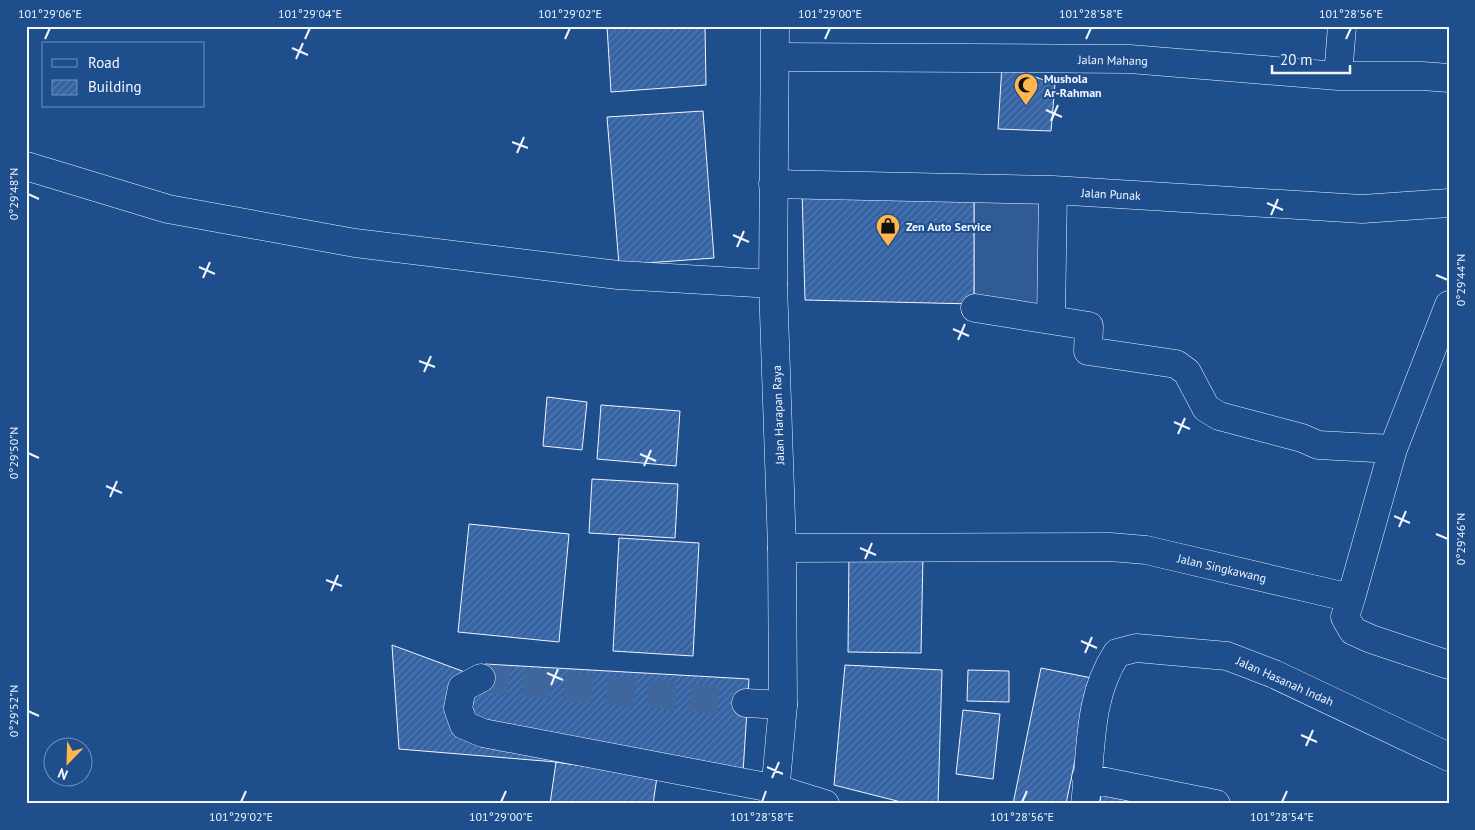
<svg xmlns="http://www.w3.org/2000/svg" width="1475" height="830" font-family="'PT Sans',sans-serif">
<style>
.built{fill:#305b95;stroke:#a8bbd7}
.building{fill:url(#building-hatch);stroke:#f2f6ff}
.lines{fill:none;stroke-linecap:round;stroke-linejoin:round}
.minor-tunnel{stroke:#3f679d;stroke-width:28;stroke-dasharray:28 14;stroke-linecap:butt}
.minor-casing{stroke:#f2f6ff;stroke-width:29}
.major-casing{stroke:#f2f6ff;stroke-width:29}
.minor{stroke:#1f4e8c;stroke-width:28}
.major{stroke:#1f4e8c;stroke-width:28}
.ticks{fill:none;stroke:#f2f6ff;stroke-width:2}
.labels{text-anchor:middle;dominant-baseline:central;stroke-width:4;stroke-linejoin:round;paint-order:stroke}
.street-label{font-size:12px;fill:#f2f6ff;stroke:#1f4e8c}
.poi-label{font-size:12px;font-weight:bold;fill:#f2f6ff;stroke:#1f4e8c;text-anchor:start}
.neatline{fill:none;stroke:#f2f6ff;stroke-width:2}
.ticks-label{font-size:12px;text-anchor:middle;fill:#f2f6ff}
</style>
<defs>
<pattern id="building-hatch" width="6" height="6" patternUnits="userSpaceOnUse" patternTransform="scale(1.25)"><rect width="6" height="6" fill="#3563a3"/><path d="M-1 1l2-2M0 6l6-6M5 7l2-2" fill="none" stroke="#537ab1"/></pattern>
</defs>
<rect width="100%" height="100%" fill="#1f4e8c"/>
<path class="built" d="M974,195l70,3 -4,110 -66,-4z"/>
<path class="building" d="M607,26h98l1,59 -95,7z
M1002,65l53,19 -4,47 -53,-2z
M703,111l11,147 -95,7 -12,-148z
M802,189l172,6v109l-169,-4z
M547,397l40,5 -5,48 -39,-4z
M601,405l79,6 -4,55 -79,-7z
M592,479l86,5 -3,54 -86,-5z
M469,524l100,10 -10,108 -101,-10z
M619,538l80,5 -6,113 -80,-5z
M849,552l74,2 -2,99 -73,-1z
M392,645l89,33 4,-14 264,15 -7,109 -186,-26 -157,-13z
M845,665l97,5 -4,134h-29l-75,-19z
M1041,668l51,10 -26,126h-53z
M968,670l41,1v31l-42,-1z
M963,710l37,4 -7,65 -37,-5z
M556,762l101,15 -4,27h-103z
M1101,794l41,10h-42z"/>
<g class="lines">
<path class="minor-tunnel" d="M481,678l265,25"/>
<defs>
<path id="minor" d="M776,57l354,2 208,17h84l27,2
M1338,76l4,-50
M26,166l142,43 187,34 263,32 155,9
M773,184l280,6 309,19 87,-6
M975,308l114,18 -1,25 88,13 11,8 19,36 13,8 83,22 16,7 75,4
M1051,320l2,-130
M782,548l328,-1 36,3 205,48 42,-149 56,-144
M1351,598l-6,19 8,14 18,8 78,26
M481,678l-19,10 -4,20 6,17 19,8 294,56 48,15
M746,703l37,2
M1086,778l130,26
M1085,804c7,-52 2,-106 32,-151l19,-5 91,8 47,18 175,83"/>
<path id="major" d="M774,804l9,-99 -1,-157 -9,-264 2,-258"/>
</defs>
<use href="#minor" class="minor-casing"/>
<use href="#major" class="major-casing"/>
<use href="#minor" class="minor"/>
<use href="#major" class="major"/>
</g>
<path class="ticks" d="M45,39l5,-11M305,39l5,-11M565,39l5,-11M825,39l5,-11M1086,39l5,-11M1346,39l5,-11M292,48l16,7M296,59l7,-16M1046,110l16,7M1051,121l7,-16M512,142l16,6M517,153l7,-16M28,194l11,5M1267,203l16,7M1271,215l7,-16M733,235l16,7M737,247l7,-16M199,267l16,7M1436,275l12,5M203,278l7,-16M953,329l16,7M958,340l7,-16M419,361l16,6M424,372l7,-16M1174,422l16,7M1178,434l7,-16M28,453l11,5M640,454l16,7M644,466l7,-16M106,486l16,7M110,497l7,-16M1394,516l16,7M1399,527l7,-16M1436,534l12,5M860,548l16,7M865,559l7,-16M326,580l16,6M331,591l7,-16M1081,641l16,7M1085,653l7,-16M547,673l16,7M551,685l7,-16M28,711l11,5M1301,735l16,7M1306,746l7,-16M767,767l16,7M772,778l7,-16M241,802l5,-11M501,802l5,-11M762,802l4,-11M1022,802l5,-11M1282,802l5,-11"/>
<defs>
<symbol id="mosque-pin" viewBox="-11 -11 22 30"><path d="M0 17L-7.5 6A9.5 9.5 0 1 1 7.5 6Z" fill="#ffb74d" stroke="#1f4e8c"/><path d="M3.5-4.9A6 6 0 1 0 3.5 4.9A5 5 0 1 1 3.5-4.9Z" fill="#111"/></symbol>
<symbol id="shop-pin" viewBox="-11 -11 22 30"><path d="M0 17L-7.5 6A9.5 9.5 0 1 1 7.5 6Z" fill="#ffb74d" stroke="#1f4e8c"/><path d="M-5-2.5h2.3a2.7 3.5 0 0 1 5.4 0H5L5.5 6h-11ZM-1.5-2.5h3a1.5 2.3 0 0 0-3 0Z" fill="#111"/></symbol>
</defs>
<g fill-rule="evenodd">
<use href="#mosque-pin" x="1012" y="71" width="28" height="38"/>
<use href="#shop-pin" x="874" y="212" width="28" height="38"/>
</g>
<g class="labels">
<g class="street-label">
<text transform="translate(1113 60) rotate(1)">Jalan Mahang</text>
<text transform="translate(1111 194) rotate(3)">Jalan Punak</text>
<text transform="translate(778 415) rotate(-92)">Jalan Harapan Raya</text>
<text transform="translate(1222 568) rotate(13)">Jalan Singkawang</text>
<text transform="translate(1285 681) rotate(24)">Jalan Hasanah Indah</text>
</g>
<g class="poi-label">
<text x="1044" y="78">Mushola<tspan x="1044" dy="14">Ar-Rahman</tspan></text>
<text x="906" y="226">Zen Auto Service</text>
</g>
</g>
<rect width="1475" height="830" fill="none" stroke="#1f4e8c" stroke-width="55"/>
<rect x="42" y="42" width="162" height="65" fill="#1f4e8c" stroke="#7391ba"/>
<rect x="52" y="59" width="25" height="8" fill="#1f4e8c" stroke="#7391ba"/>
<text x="88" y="68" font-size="15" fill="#f2f6ff">Road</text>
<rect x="52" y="80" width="25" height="15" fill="url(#building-hatch)" stroke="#7391ba"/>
<text x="88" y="92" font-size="15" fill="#f2f6ff">Building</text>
<g transform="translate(68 762) rotate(203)"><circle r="24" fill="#1f4e8c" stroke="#7391ba"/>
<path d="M0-4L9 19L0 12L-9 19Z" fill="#ffb74d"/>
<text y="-8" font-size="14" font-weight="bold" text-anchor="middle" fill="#f2f6ff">N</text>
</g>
<path d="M1272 65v8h78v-8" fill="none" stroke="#f2f6ff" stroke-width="2.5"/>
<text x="1280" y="65" font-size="15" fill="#f2f6ff" stroke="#1f4e8c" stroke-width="4" paint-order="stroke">20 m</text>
<rect x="28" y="28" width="1420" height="774" class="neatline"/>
<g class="ticks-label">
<text x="50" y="18">101°29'06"E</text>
<text x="310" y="18">101°29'04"E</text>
<text x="570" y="18">101°29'02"E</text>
<text x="830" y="18">101°29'00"E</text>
<text x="1091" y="18">101°28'58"E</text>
<text x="1351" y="18">101°28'56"E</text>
<text transform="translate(14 194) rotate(-90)" y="4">0°29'48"N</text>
<text transform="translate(1461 280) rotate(-90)" y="4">0°29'44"N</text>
<text transform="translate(14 453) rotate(-90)" y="4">0°29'50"N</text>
<text transform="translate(1461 539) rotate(-90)" y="4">0°29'46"N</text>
<text transform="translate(14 711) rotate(-90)" y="4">0°29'52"N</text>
<text x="241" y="821">101°29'02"E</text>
<text x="501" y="821">101°29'00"E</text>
<text x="762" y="821">101°28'58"E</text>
<text x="1022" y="821">101°28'56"E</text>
<text x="1282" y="821">101°28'54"E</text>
</g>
</svg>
